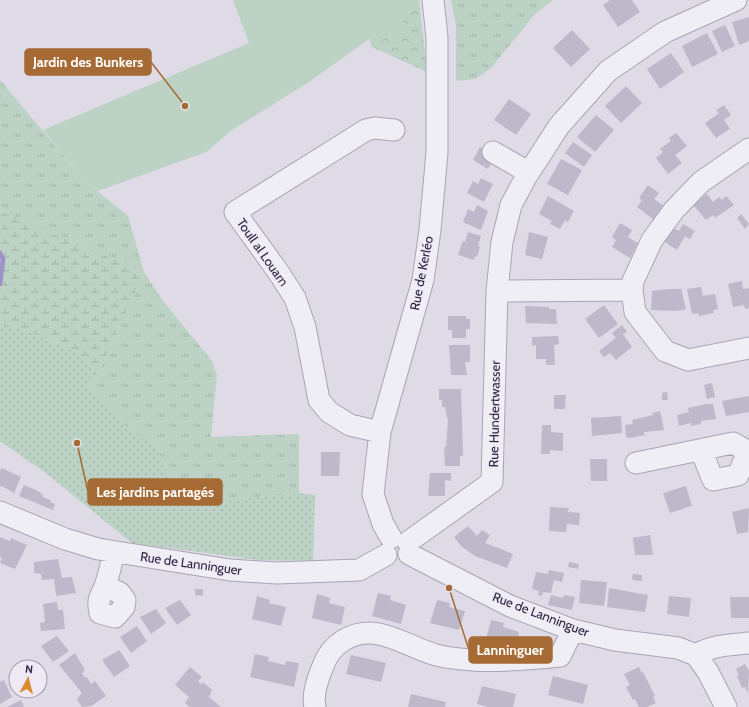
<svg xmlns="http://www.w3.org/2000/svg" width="749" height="707" font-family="Cabin,sans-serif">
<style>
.grass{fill:url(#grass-tufts)}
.forest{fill:url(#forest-crowns)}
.wetland{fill:url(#wetland-marsh)}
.park{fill:#bbd2c4}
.garden{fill:url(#garden-dots)}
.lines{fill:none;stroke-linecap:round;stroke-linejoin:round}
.stream{stroke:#9c91cb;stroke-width:4.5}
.building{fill:#bdb8ca}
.minor-casing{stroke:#a9a4b4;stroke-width:23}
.minor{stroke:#f0eef5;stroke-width:21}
.labels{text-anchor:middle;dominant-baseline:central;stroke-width:3;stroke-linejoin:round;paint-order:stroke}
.street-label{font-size:13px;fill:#2c243e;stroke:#edeaf5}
.leader{fill:none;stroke:#a66b35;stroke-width:1.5}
.callout-dot{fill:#a66b35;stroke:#edeaf5;stroke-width:1.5}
.callout{fill:#a66b35;stroke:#a66b35;stroke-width:1.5}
.callout-label{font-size:14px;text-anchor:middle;font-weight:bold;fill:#fff}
</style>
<defs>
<pattern id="grass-tufts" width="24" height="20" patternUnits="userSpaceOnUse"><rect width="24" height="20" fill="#bbd2c4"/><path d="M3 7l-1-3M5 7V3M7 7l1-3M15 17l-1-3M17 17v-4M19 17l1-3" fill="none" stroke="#a1b4a9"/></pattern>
<pattern id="forest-crowns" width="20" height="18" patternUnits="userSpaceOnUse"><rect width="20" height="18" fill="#bbd2c4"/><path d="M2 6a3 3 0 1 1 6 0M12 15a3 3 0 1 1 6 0" fill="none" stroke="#a1b4a9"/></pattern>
<pattern id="wetland-marsh" width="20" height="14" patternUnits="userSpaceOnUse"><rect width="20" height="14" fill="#bbd2c4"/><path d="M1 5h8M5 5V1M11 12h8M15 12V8" fill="none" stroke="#a1b4a9"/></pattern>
<pattern id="garden-dots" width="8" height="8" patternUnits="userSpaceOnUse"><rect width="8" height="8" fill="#bbd2c4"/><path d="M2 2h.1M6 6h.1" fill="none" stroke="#a1b4a9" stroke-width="1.8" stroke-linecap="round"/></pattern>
</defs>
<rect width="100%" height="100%" fill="#dedbe7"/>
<path class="grass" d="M451,0h102l-18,14 -43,53 -16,12 -20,2v-56z
M0,80l84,100 44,36 16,56 19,29 49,60 5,14 -6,62 88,-3v59l-118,12 -24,-57 -30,-20 -38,-42 8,-9 47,-105 -144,-61z"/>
<path class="forest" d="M410,0h9l8,72 -55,-25 -3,-8 30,-5z"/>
<path class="wetland" d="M0,211l144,61 -47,105 -18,-24 -52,-22 -27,-5z"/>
<path class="park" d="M233,0h177l-10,34 -31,5 -60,43 -77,48 -26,22 -108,39 -14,-11 -41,-50 206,-87z"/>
<path class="garden" d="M0,326l27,5 52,22 18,24 -8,9 38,42 30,20 24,57 118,-12 16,2 -2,66 -55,-1 -126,-17 -85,-69 -47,-33z"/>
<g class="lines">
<path class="stream" d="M0,253l3,6 -3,25"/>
</g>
<path class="building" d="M610,0h22l8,12 -22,15 -15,-22z
M749,17v24l-10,4 -7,-23z
M725,25l10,21 -13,6 -10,-21z
M572,30l18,19 -19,18 -18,-19z
M707,33l11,21 -26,13 -10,-21z
M671,53l13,19 -24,17 -13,-20z
M626,86l16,17 -21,20 -16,-17z
M509,99l22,15 -15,21 -22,-15z
M724,105l7,10 -7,5 6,9 -14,9 -11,-15 14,-10 -3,-3z
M596,115l18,15 -19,22 -18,-15z
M676,133l11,13 -12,9 7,8 -14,11 -12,-16 7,-6 -3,-3 11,-8 -2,-3z
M573,142l19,13 -8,12 -19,-14z
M480,147l29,16 -17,-1 -4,7 -15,-9z
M561,159l21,11 -14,25 -21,-11z
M481,178l12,6 -9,18 -17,-9 6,-12 5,3z
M648,185l11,8 -5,6 10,7 -10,14 -17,-13 5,-7 -3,-2z
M707,194l6,8 6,-5 3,3 4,-4 8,9 -19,13 -2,-3 -7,5 -13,-15z
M548,196l26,15 -6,11 -3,-2 -5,9 -10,-5 2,-3 -13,-7z
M477,205l11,6 -7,19 -18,-8 5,-13 6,3z
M741,214l8,10 -4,5 -8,-11z
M620,223l12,7 -4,7 10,6 -8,15 -18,-11 4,-7 -4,-3z
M683,224l12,7 -5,8 -5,-3 -8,14 -17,-11 9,-14 10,6z
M468,232l13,4 -3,10 2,1 -3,10 -2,-1 -1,4 -16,-5 5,-14 2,1z
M529,232l19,5 -6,22 -17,-4z
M742,281l1,8 6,-1v20l-4,1 -1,-4 -11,2 -5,-23z
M701,287l2,9 12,-2 3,15 -5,1 1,3 -15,3 -1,-3 -6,1 -5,-25z
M668,289h13l5,20 -9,2 -26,-1 1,-19z
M604,305l14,19 -19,14 -14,-19z
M525,306l24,1v2h7l1,15 -31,-1z
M448,316h18v3h4v10h-4v9h-14v-8h-4z
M622,325l5,7 -4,2 9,13 -16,13 -6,-7 -6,4 -5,-6 17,-13 -4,-5z
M558,336l1,8 -5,1 1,20h-9v-6h-10v-14l-4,1v-9z
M449,345h21v17h-5l2,13h-16z
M712,383l3,14 -8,2 -3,-14z
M439,389h22l2,67h-3v10h-15l-1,-19h2l2,-26 -3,-14h-3v-7h-3z
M667,392l1,8h-6v-7z
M554,395h12l-1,14h-11z
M749,396v16l-23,4 -4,-15z
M706,404h7l3,15 -15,2v3l-10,2v-3l-12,3 -2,-11 12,-3 -1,-4z
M660,411l4,19 -20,2 1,3 -10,2 -7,1 -2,-2 -1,-11 8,-1 -1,-4 21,-5 -1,-2z
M621,416l1,17 -30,3 -1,-18z
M542,425h9v7l12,1v18l-13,-1v4h-9z
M321,452h19l-1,24h-18z
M590,459h17v22h-16z
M2,468l19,9 -7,16 -12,-7 -2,1v-16z
M430,473h21v8l-6,-1v16h-17z
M24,485l14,6 5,4 -1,2 9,3 -1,2 5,2 -2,6 -34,-14z
M686,486l6,20 -22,7 -7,-20z
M550,507l19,1 -1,4 12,1 -1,12 -12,-1 -1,8 -17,-1z
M749,508l-1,24 -11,2 -5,-22z
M468,526l9,10 5,-6 8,5 -5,8 28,11 -6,14 -32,-12 -14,-10 -7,-9z
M650,535l3,20h-18l-2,-17z
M0,537l10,4 1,-3 16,7 -12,24 -15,-6 2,-5 -2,-1z
M58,559l4,19 10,-1 4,16 -20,3 -2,-17 -12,1 -1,-6 -7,-1v-11z
M569,562l10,2 -1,5 -10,-2z
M549,570l15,3 -2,9 -8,-2 -3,13 -8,-1 -1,4 -4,-1 1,-4 -7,-2 4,-17 12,2z
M633,574l9,1v6l-10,-1z
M581,580l26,2 -3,24 -25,-3z
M609,588l39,7 -3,17 -38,-5z
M195,589h8v7l-8,-1z
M378,593l13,3 -1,4 16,5 -5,19 -29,-8z
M317,594l13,4 -1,5 16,4 -4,18 -29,-7z
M551,595l12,3 1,-3 11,2 -3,13 -24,-5z
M257,596l13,4 -1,3 17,4 -5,19 -29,-7z
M669,596l22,2 -2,19 -22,-3z
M730,597h19v21h-18z
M180,600l11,15 -14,10 -12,-17z
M437,600l13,3 -1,4 16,4 -6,19 -29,-7z
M57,602l1,8h5l2,19 -24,2 -1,-8 5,-1 -2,-18z
M156,609l10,14 -15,11 -11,-17z
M491,620l13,3 -1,4 16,5 -4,19 -30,-8z
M137,626l10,15 -16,12 -11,-16z
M57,636l12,15 -16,11 -12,-16z
M119,650l11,16 -16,11 -12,-17z
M75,653l10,17 -3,3 3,5 2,-1 4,7 4,-3 11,15 -15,10 -9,1 -5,-8 5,-6 -23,-28z
M255,654l14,3 -1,4 17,4 1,-4 13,2 -5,24 -44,-10z
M351,655l35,8 -5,19 -35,-8z
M745,664l4,7 -1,22 -3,-6 -3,1 -5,-12 2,-1 -3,-6z
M190,667l12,10 -4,4 3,3 2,-2 9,8 -3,7 12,10h-31l-5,-4 4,-6 -14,-12z
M639,667l3,6 1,-1 12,24 -2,1 3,6 -9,4h-8l-4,-8 -2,1 -7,-13 4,-2 -6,-11z
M553,676l35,9 -5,19 -35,-9z
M4,680l8,17 -12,7v-22z
M482,686l34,8 -3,13h-25l-11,-3z
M411,694l35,8 -1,5h-37z
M21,700l3,7h-17z"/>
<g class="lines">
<defs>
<path id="minor" d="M493,152l28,16 5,9
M632,290l1,-9 19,-41 22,-30 27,-28 48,-33
M497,291l135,-1 3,22 30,39 23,9 61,-12
M380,432l-30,-7 -21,-13 -10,-12 -14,-73 -10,-29 -16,-25 -44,-61 131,-82 9,-2 19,2
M701,450l12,30 25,-5 10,-23
M636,463l97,-20 16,9
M0,512l65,27 33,10 132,21 47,3 82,-3 27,-15
M391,538l-8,-14 -10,-30 7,-62 43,-152 7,-50 7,-78v-115l-4,-37
M408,542l84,-60 5,-191 5,-49 9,-37 15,-28 33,-51 49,-55 57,-39 71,-32
M409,554l101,52 63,24 42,10 63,8 18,7
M105,586l15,7 5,7 -1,7 -9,10 -15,-4c-3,-14 0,-15 5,-27 4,-10 6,-23 9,-34
M696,655l12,17 18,35
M696,655c16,-10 34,-10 53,-12
M315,707c-3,-13 3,-29 8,-41 4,-11 11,-20 21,-26 33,-19 60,6 92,15 11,3 24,4 36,5 28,2 59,-1 88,-4l13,-26"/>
</defs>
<use href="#minor" class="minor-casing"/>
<use href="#minor" class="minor"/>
</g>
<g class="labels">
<g class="street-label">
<text transform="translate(263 252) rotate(55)">Toull al Louarn</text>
<text transform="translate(421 273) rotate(-79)">Rue de Kerléo</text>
<text transform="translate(494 414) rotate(-89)">Rue Hundertwasser</text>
<text transform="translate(191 563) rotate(8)">Rue de Lanninguer</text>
<text transform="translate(541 614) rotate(21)">Rue de Lanninguer</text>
</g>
</g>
<path class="leader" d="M185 106L151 62M77 443L88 492M449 588L469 650"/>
<g class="callout-dot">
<circle cx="185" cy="106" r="4"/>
<circle cx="77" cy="443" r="4"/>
<circle cx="449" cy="588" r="4"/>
</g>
<g class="callout">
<rect x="25" y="49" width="126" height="26" rx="4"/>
<rect x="88" y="479" width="134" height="26" rx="4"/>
<rect x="469" y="637" width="83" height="26" rx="4"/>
</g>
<g class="callout-label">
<text x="88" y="67">Jardin des Bunkers</text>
<text x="155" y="497">Les jardins partagés</text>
<text x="510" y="655">Lanninguer</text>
</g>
<g transform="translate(28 679) rotate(7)"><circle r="19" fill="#edeaf5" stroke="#a09bac"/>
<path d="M0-3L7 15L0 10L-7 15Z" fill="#db8931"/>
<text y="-6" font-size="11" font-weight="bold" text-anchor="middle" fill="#2c243e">N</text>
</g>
</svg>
